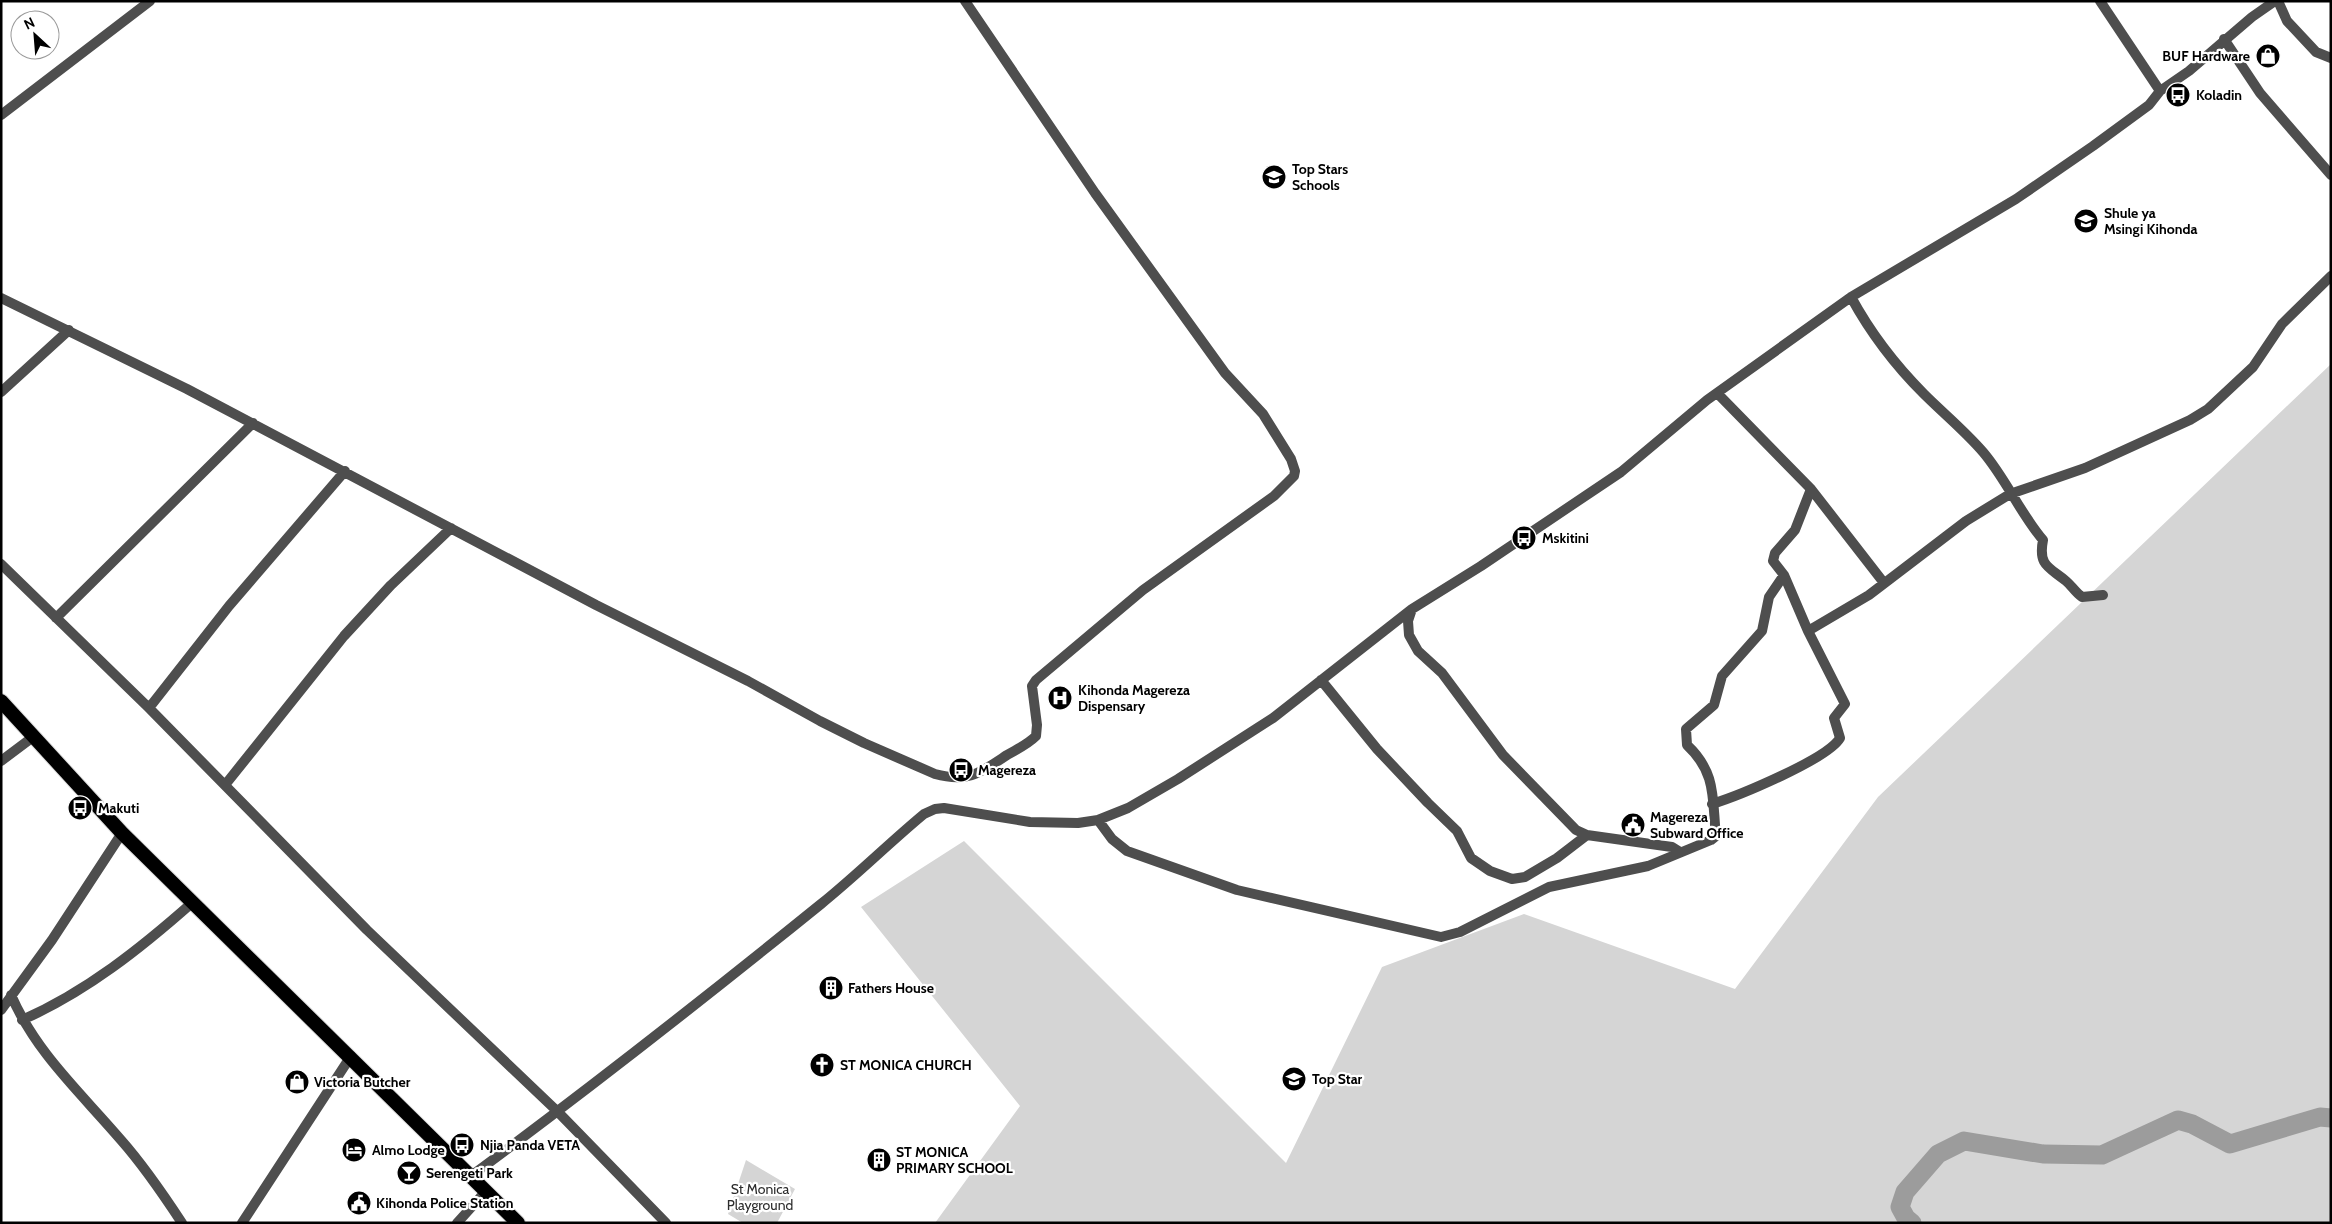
<svg xmlns="http://www.w3.org/2000/svg" width="2332" height="1224" font-family="Cabin,sans-serif">
<style>
.green{fill:#d5d5d5}
.lines{fill:none;stroke-linecap:round;stroke-linejoin:round}
.river{stroke:#9c9c9c;stroke-width:19}
.trunk-casing{stroke:#dbdbdb;stroke-width:16}
.minor{stroke:#4e4e4e;stroke-width:10}
.trunk{stroke:#000;stroke-width:14}
.labels{text-anchor:middle;dominant-baseline:central;stroke-width:4.5;stroke-linejoin:round;paint-order:stroke}
.poi-label{font-size:14px;font-weight:bold;fill:#000;stroke:#fff;text-anchor:start}
.park-label{font-size:14px;fill:#2c2c2c;stroke:#fff}
</style>
<rect width="100%" height="100%" fill="#fff"/>
<path class="green" d="M2331,364v859h-1396l85,-117 -159,-199 103,-66 322,322 96,-196 142,-53 211,75 143,-192z
M746,1160l49,29 -18,34h-34l-15,-9z"/>
<g class="lines">
<path class="river" d="M1912,1223l-6,-5 -6,-11 5,-15 33,-38 26,-13 79,13 59,1 76,-35 14,4 38,20 90,-27 11,1"/>
<defs>
<path id="trunk" d="M1,701l121,132 396,390"/>
</defs>
<use href="#trunk" class="trunk-casing"/>
<path class="minor" d="M2100,1l60,90
M2278,1l9,20 29,31 15,6
M2224,39l36,54 71,82
M1,115l149,-114
M1851,297c19,35 45,69 73,97 19,19 41,37 59,58 23,27 37,61 60,88 -5,26 6,27 23,41 6,5 9,11 16,16l21,-2
M1,298l186,91 409,216 152,76 72,40 44,22 71,31c33,9 45,-1 72,-19 10,-6 20,-10 29,-19l1,-11 -5,-39 4,-6 107,-90 131,-94 20,-20 1,-5 -4,-12 -28,-45 -38,-41 -130,-180 -130,-192
M1,392l68,-62
M1718,394l93,95 73,94
M1,564l148,144 218,222 191,182 108,111
M1412,609l-4,12 1,14 9,16 24,22 61,82 73,75 11,5 85,12 8,5
M56,618l197,-195
M1808,631l61,-36 97,-74 44,-27 75,-26 105,-48 18,-11 45,-42 29,-43 49,-48
M1321,680l56,69 51,54 29,28 14,27 19,13 22,8 13,-2 32,-19 30,-23
M149,708l80,-102 116,-135
M1,761l32,-24
M225,785l119,-149 47,-51 60,-57
M1712,804c26,-8 116,-45 128,-66l-6,-20 11,-14 -37,-73 -24,-56 -11,-14 2,-8 20,-23 16,-41
M1098,820l14,19 15,12 110,39 204,47 19,-5 89,-45 99,-21 63,-26 5,-4c-4,-37 1,-63 -29,-91l-1,-16 28,-24 8,-29 40,-45 7,-34 15,-22
M11,995c25,58 70,98 110,145 23,26 42,54 61,83
M1,1010l51,-70 70,-107
M22,1020c64,-28 119,-72 171,-118
M471,1176c119,-88 235,-179 350,-272 36,-29 68,-61 103,-90l11,-5 9,-1 86,14 48,1 20,-3 30,-12 50,-29 95,-61 139,-109 69,-43 140,-94 86,-72 144,-103 165,-98 77,-53 56,-41 11,-14 29,-20 63,-54 23,-16
M242,1223l109,-167
M457,1223l29,-32"/>
<use href="#trunk" class="trunk"/>
</g>
<defs>
<symbol id="shop-disc" viewBox="-11 -11 22 22"><circle r="9.5" fill="#000" stroke="#fff"/><path d="M-5-2.5h2.3a2.7 3.5 0 0 1 5.4 0H5L5.5 6h-11ZM-1.5-2.5h3a1.5 2.3 0 0 0-3 0Z" fill="#fff"/></symbol>
<symbol id="bus-disc" viewBox="-11 -11 22 22"><circle r="9.5" fill="#000" stroke="#fff"/><path d="M-5-6H5V4H4V6H2V4H-2V6H-4V4H-5ZM-3.5-4V0h7V-4ZM-3.5 1.2v1.5H-2V1.2ZM2 1.2v1.5H3.5V1.2Z" fill="#fff"/></symbol>
<symbol id="school-disc" viewBox="-11 -11 22 22"><circle r="9.5" fill="#000" stroke="#fff"/><path d="M0-5L7-2L0 1L-7-2ZM-4 1L0 2.5L4 1V4Q0 6-4 4Z" fill="#fff"/></symbol>
<symbol id="hospital-disc" viewBox="-11 -11 22 22"><circle r="9.5" fill="#000" stroke="#fff"/><path d="M-5-5h3v3.5h4V-5h3V5h-3V1.5h-4V5h-3Z" fill="#fff"/></symbol>
<symbol id="civic-disc" viewBox="-11 -11 22 22"><circle r="9.5" fill="#000" stroke="#fff"/><path d="M-.6-6.5H3V-4.5H.6V-3L4-1V1h2V6H-6V1h2V-1L-.6-3ZM-1.2 2.5V6h2.4V2.5Z" fill="#fff"/></symbol>
<symbol id="building-disc" viewBox="-11 -11 22 22"><circle r="9.5" fill="#000" stroke="#fff"/><path d="M-4-6H4V6H1V3H-1V6H-4ZM-2.5-4.3h1.7v1.8h-1.7ZM.8-4.3h1.7v1.8H.8ZM-2.5-1h1.7V.8h-1.7ZM.8-1h1.7V.8H.8Z" fill="#fff"/></symbol>
<symbol id="church-disc" viewBox="-11 -11 22 22"><circle r="9.5" fill="#000" stroke="#fff"/><path d="M-1.2-6h2.4v3.5h3.3v2.4h-3.3V6h-2.4V-.1h-3.3v-2.4h3.3Z" fill="#fff"/></symbol>
<symbol id="hotel-disc" viewBox="-11 -11 22 22"><circle r="9.5" fill="#000" stroke="#fff"/><path d="M-6-4.5h1.5V1H6V5H4.5V3h-9V5H-6ZM-4 0a1.8 1.8 0 1 1 3.6 0ZM.5 0V-2.5h3Q6-2.5 6 0Z" fill="#fff"/></symbol>
<symbol id="bar-disc" viewBox="-11 -11 22 22"><circle r="9.5" fill="#000" stroke="#fff"/><path d="M-6-5H6L.8 .8V4.5H3.5V6h-7V4.5H-.8V.8Z" fill="#fff"/></symbol>
</defs>
<g fill-rule="evenodd">
<use href="#shop-disc" x="2254" y="42" width="28" height="28"/>
<use href="#bus-disc" x="2164" y="81" width="28" height="28"/>
<use href="#school-disc" x="1260" y="163" width="28" height="28"/>
<use href="#school-disc" x="2072" y="207" width="28" height="28"/>
<use href="#bus-disc" x="1510" y="524" width="28" height="28"/>
<use href="#hospital-disc" x="1046" y="684" width="28" height="28"/>
<use href="#bus-disc" x="947" y="756" width="28" height="28"/>
<use href="#bus-disc" x="66" y="794" width="28" height="28"/>
<use href="#civic-disc" x="1619" y="811" width="28" height="28"/>
<use href="#building-disc" x="817" y="974" width="28" height="28"/>
<use href="#church-disc" x="808" y="1051" width="28" height="28"/>
<use href="#school-disc" x="1280" y="1065" width="28" height="28"/>
<use href="#shop-disc" x="283" y="1068" width="28" height="28"/>
<use href="#bus-disc" x="448" y="1131" width="28" height="28"/>
<use href="#hotel-disc" x="340" y="1136" width="28" height="28"/>
<use href="#building-disc" x="865" y="1146" width="28" height="28"/>
<use href="#bar-disc" x="395" y="1159" width="28" height="28"/>
<use href="#civic-disc" x="345" y="1189" width="28" height="28"/>
</g>
<g class="labels">
<g class="poi-label">
<text x="2250" y="56" text-anchor="end">BUF Hardware</text>
<text x="2196" y="95">Koladin</text>
<text x="1292" y="169">Top Stars<tspan x="1292" dy="16">Schools</tspan></text>
<text x="2104" y="213">Shule ya<tspan x="2104" dy="16">Msingi Kihonda</tspan></text>
<text x="1542" y="538">Mskitini</text>
<text x="1078" y="690">Kihonda Magereza<tspan x="1078" dy="16">Dispensary</tspan></text>
<text x="978" y="770">Magereza</text>
<text x="98" y="808">Makuti</text>
<text x="1650" y="817">Magereza<tspan x="1650" dy="16">Subward Office</tspan></text>
<text x="848" y="988">Fathers House</text>
<text x="840" y="1065">ST MONICA CHURCH</text>
<text x="1312" y="1079">Top Star</text>
<text x="314" y="1082">Victoria Butcher</text>
<text x="480" y="1145">Njia Panda VETA</text>
<text x="372" y="1150">Almo Lodge</text>
<text x="896" y="1152">ST MONICA<tspan x="896" dy="16">PRIMARY SCHOOL</tspan></text>
<text x="426" y="1173">Serengeti Park</text>
<text x="376" y="1203">Kihonda Police Station</text>
</g>
<g class="park-label">
<text x="760" y="1189">St Monica<tspan x="760" dy="16">Playground</tspan></text>
</g>
</g>
<rect width="2332" height="1224" fill="none" stroke="#000000" stroke-width="5"/>
<g transform="translate(35 35) rotate(334)"><circle r="24" fill="#ffffff" stroke="#999999"/>
<path d="M0-4L9 19L0 12L-9 19Z" fill="#000000"/>
<text y="-8" font-size="14" font-weight="bold" text-anchor="middle" fill="#000000">N</text>
</g>
</svg>
